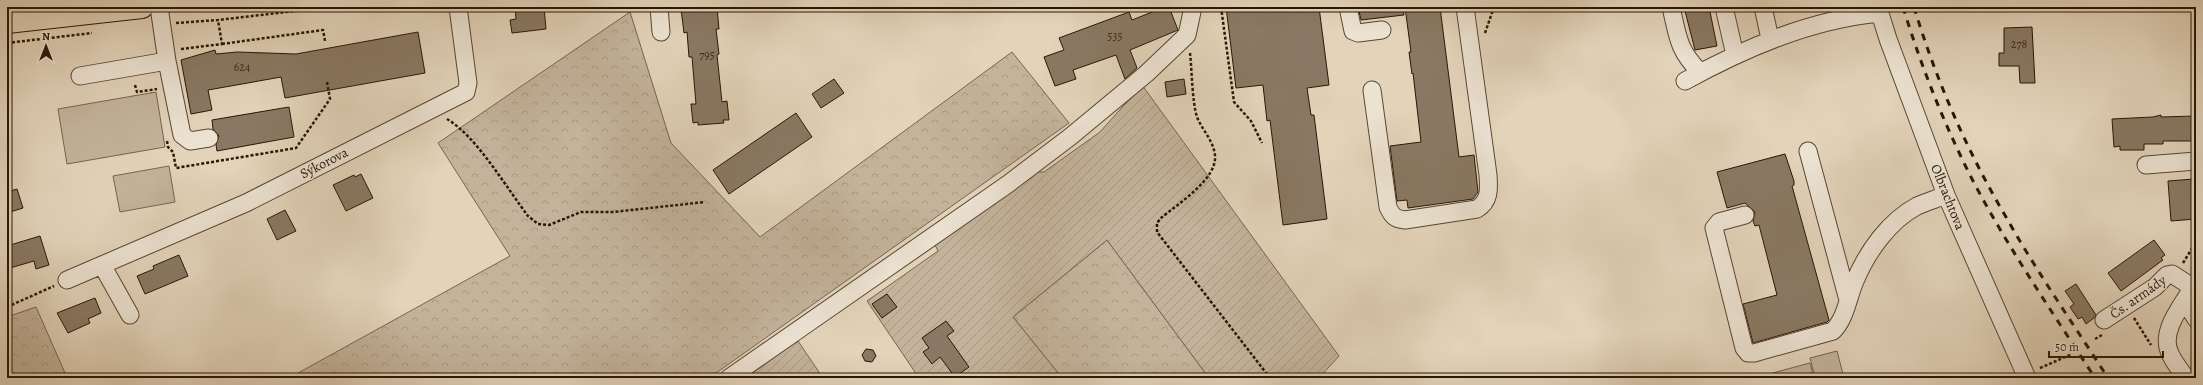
<svg xmlns="http://www.w3.org/2000/svg" width="2203" height="385" font-family="Alegreya,serif">
<style>
.forest{fill:url(#forest-crowns);stroke:#766450}
.park{fill:#c3b39b;stroke:#766450}
.garden{fill:url(#garden-furrows);stroke:#766450}
.building{fill:#897863;stroke:#291606}
.lines{fill:none;stroke-linecap:round;stroke-linejoin:round}
.minor-casing{stroke:#574533;stroke-width:19}
.major-casing{stroke:#291606;stroke-width:24}
.path{stroke:#291606;stroke-width:2.5;stroke-dasharray:3 2;stroke-linecap:butt}
.minor{stroke:#ece2d2;stroke-width:17}
.major{stroke:#e2d3b9;stroke-width:22}
.rail{stroke:#291606;stroke-width:3;stroke-dasharray:7 7;stroke-linecap:butt}
.labels{text-anchor:middle;dominant-baseline:central;stroke-width:3;stroke-linejoin:round;paint-order:stroke}
.number-label{font-size:12px;fill:#412e1d}
.street-label{font-size:14px;fill:#291606;stroke:#ece2d2}
</style>
<defs>
<pattern id="forest-crowns" width="20" height="18" patternUnits="userSpaceOnUse"><rect width="20" height="18" fill="#c3b39b"/><path d="M2 6a3 3 0 1 1 6 0M12 15a3 3 0 1 1 6 0" fill="none" stroke="#a89984"/></pattern>
<pattern id="garden-furrows" width="10" height="10" patternUnits="userSpaceOnUse"><rect width="10" height="10" fill="#c3b39b"/><path d="M-1 1l2-2M0 10L10 0M9 11l2-2" fill="none" stroke="#a89984"/></pattern>
</defs>
<rect width="100%" height="100%" fill="#e2d3b9"/>
<filter id="stains"><feTurbulence type="fractalNoise" baseFrequency=".005" numOctaves="4"/><feColorMatrix values="0 0 0 0 .2 0 0 0 0 .09 0 0 0 0 .02 0 0 0 .5 -.17"/></filter>
<radialGradient id="worn" r=".72"><stop offset=".6" stop-color="#630" stop-opacity="0"/><stop offset="1" stop-color="#630" stop-opacity=".3"/></radialGradient>
<path class="forest" d="M630,12l41,131 89,94 252,-185 57,71 -360,255h-420l221,-122 -72,-113z
M1107,240l102,138h-147l-49,-61z
M36,307l29,66 1,5h-59v-61z"/>
<path class="park" d="M156,92l9,55 -98,17 -9,-55z
M169,166l6,36 -55,10 -7,-36z
M1837,351l7,27h-29l-5,-20z
M1810,363l4,15h-60z"/>
<path class="garden" d="M1142,85l197,271 -20,22h-110l-102,-138 -94,77 49,61h-143l-52,-77 71,-50 -4,-8 101,-71h9l56,-40z
M798,341l25,37h-78z"/>
<path class="building" d="M515,7h29l2,22 -34,4 -2,-13 6,-1z
M694,7h23l2,22h-3l3,25 -2,1 5,47 5,-1 2,19h-6l1,3 -26,2v-3l-5,1 -2,-19h5l-4,-47h-3l-2,-25 -3,1 -3,-24z
M1165,7h4l9,23 -48,20 7,18 -12,11 -9,-24 -43,15 3,9 -21,7 -11,-29 20,-7 -5,-12 70,-26 3,8z
M1226,7h93l10,78 -22,3 4,27h3l13,104 -44,6 -13,-105 -3,1 -4,-36 -27,3z
M1358,7h45l1,8 -43,5z
M1405,7h35l19,150 15,-2 4,37 -5,7 -65,9 -1,-8 -10,1 -7,-55 31,-4 -8,-69 -1,1 -3,-22h2z
M1684,7h25l8,39 -22,4z
M2032,27l3,56h-15l-1,-17h-20v-13h5v-25z
M418,32l7,41 -140,25 -4,-21 -39,7 -34,6 4,20 -21,4 -10,-54 34,-10 1,4 21,-2 59,2z
M834,79l10,14 -23,15 -9,-14z
M1184,79l2,15 -19,3 -2,-15z
M289,107l5,30 -77,14 -1,-6 3,-9 -6,-7 -1,-9z
M796,113l16,24 -83,57 -16,-24z
M2161,115v2l35,-1v25h-33v3h-19v6h-24v-4l-6,1 -2,-28 41,-2z
M1785,154l9,27v4l-2,1 37,134 -2,2 -74,21 -10,-39 34,-9 -18,-70 -4,1 -2,-5 2,-9 -10,-9 -18,5 -10,-36z
M361,174l12,24 -27,13 -13,-26 21,-10 1,2z
M2194,179l2,40 -25,2 -3,-40z
M17,189l6,19 -16,5v-21z
M285,210l11,21 -19,9 -10,-21z
M40,236l9,29 -13,4 -2,-8 -24,7 -3,-10v-12z
M2154,240l11,15 -4,3 2,2 -42,31 -13,-18z
M179,255l9,21 -43,18 -8,-18 17,-7 -1,-3z
M2076,284l20,31 -2,3 -8,6 -4,-7 -4,2 -8,-12 4,-3 -9,-13z
M887,294l10,13 -15,11 -10,-14z
M95,298l6,15 -13,6 2,4 -22,10 -11,-20z
M946,321l8,10 -7,5 22,31 -14,10 -15,-20 -8,7 -9,-12 6,-4 -7,-10z
M866,349l7,1 3,6 -4,6 -7,-1 -3,-6z"/>
<g class="lines">
<defs>
<path id="minor" d="M659,7l2,25
M1348,7l5,24 5,2 24,-3
M1671,7c7,30 7,43 29,65
M1724,7l11,48
M1763,7l7,32
M1878,7l10,32 58,156 81,183
M167,61l15,74 8,6 19,-3
M80,76l87,-15 -8,-54
M1685,81c60,-33 125,-61 194,-68
M1372,90l16,117c4,9 7,12 17,13l72,-11c13,-8 12,-20 11,-34l-23,-168
M1808,151l40,149
M2146,165l50,-4
M1745,215l-26,7 -5,6 30,120 4,5h6l79,-22c13,-13 15,-34 22,-50 12,-29 34,-60 62,-75 9,-4 19,-7 29,-11
M102,265l28,50
M67,280l179,-77 220,-111 2,-9 -10,-76
M2190,292l-4,6 3,10 7,11
M2104,320l51,-33 12,-12 5,-1 20,13
M729,378l279,-194 62,-47 76,-63 41,-39 6,-28
M2186,378c-6,-8 -14,-18 -17,-27 -7,-18 8,-39 17,-53"/>
<path id="major" d="M7,22l135,-15"/>
</defs>
<use href="#minor" class="minor-casing"/>
<use href="#major" class="major-casing"/>
<path class="path" d="M1221,7l13,95 17,19 11,22
M176,23l42,-3 111,-13
M1485,33l9,-26
M7,43l85,-10
M222,44l101,-14 2,11
M181,49l41,-5 -4,-24
M1190,53c2,18 2,48 7,64 5,13 17,24 18,39 2,23 -37,48 -54,62l-4,5v9l113,146
M135,85l2,7 20,-3
M447,119c30,18 59,68 81,97l10,8 11,1 32,-13h32l92,-10
M167,141l1,6 5,5 3,16 120,-20 34,-49 -3,-17
M2183,263l13,-21
M7,307l47,-21
M2134,318l17,27
M2095,339l7,-4
M2040,368l32,-14"/>
<use href="#minor" class="minor"/>
<use href="#major" class="major"/>
<path class="rail" d="M1903,7c18,59 41,117 69,172 36,69 81,134 123,199
M1914,7c22,73 53,144 92,210 31,55 68,108 102,161"/>
</g>
<g class="labels">
<g class="number-label">
<text x="1115" y="36">535</text>
<text x="2019" y="44">278</text>
<text x="707" y="55">795</text>
<text x="242" y="67">624</text>
</g>
<g class="street-label">
<text transform="translate(324 163) rotate(-27)">Sýkorova</text>
<text transform="translate(1948 197) rotate(68)">Olbrachtova</text>
<text transform="translate(2138 297) rotate(-35)">Čs. armády</text>
</g>
</g>
<rect width="2203" height="385" fill="none" stroke="#e2d3b9" stroke-width="24"/>
<rect x="8" y="8" width="2187" height="369" fill="none" stroke="#291606" stroke-width="2"/>
<rect x="12" y="12" width="2179" height="361" fill="none" stroke="#291606"/>
<g transform="translate(46 46)" stroke="#ece2d2" stroke-width="3" paint-order="stroke">
<path d="M0-3L7 15L0 10L-7 15Z" fill="#291606"/>
<text y="-6" font-size="11" font-weight="bold" text-anchor="middle" fill="#291606">N</text>
</g>
<path d="M2049 351v6h114v-6" fill="none" stroke="#291606" stroke-width="2"/>
<text x="2055" y="351" font-size="12" fill="#291606" stroke="#ece2d2" stroke-width="3" paint-order="stroke">50 m</text>
<rect width="100%" height="100%" filter="url(#stains)"/>
<rect width="100%" height="100%" fill="url(#worn)"/>
</svg>
